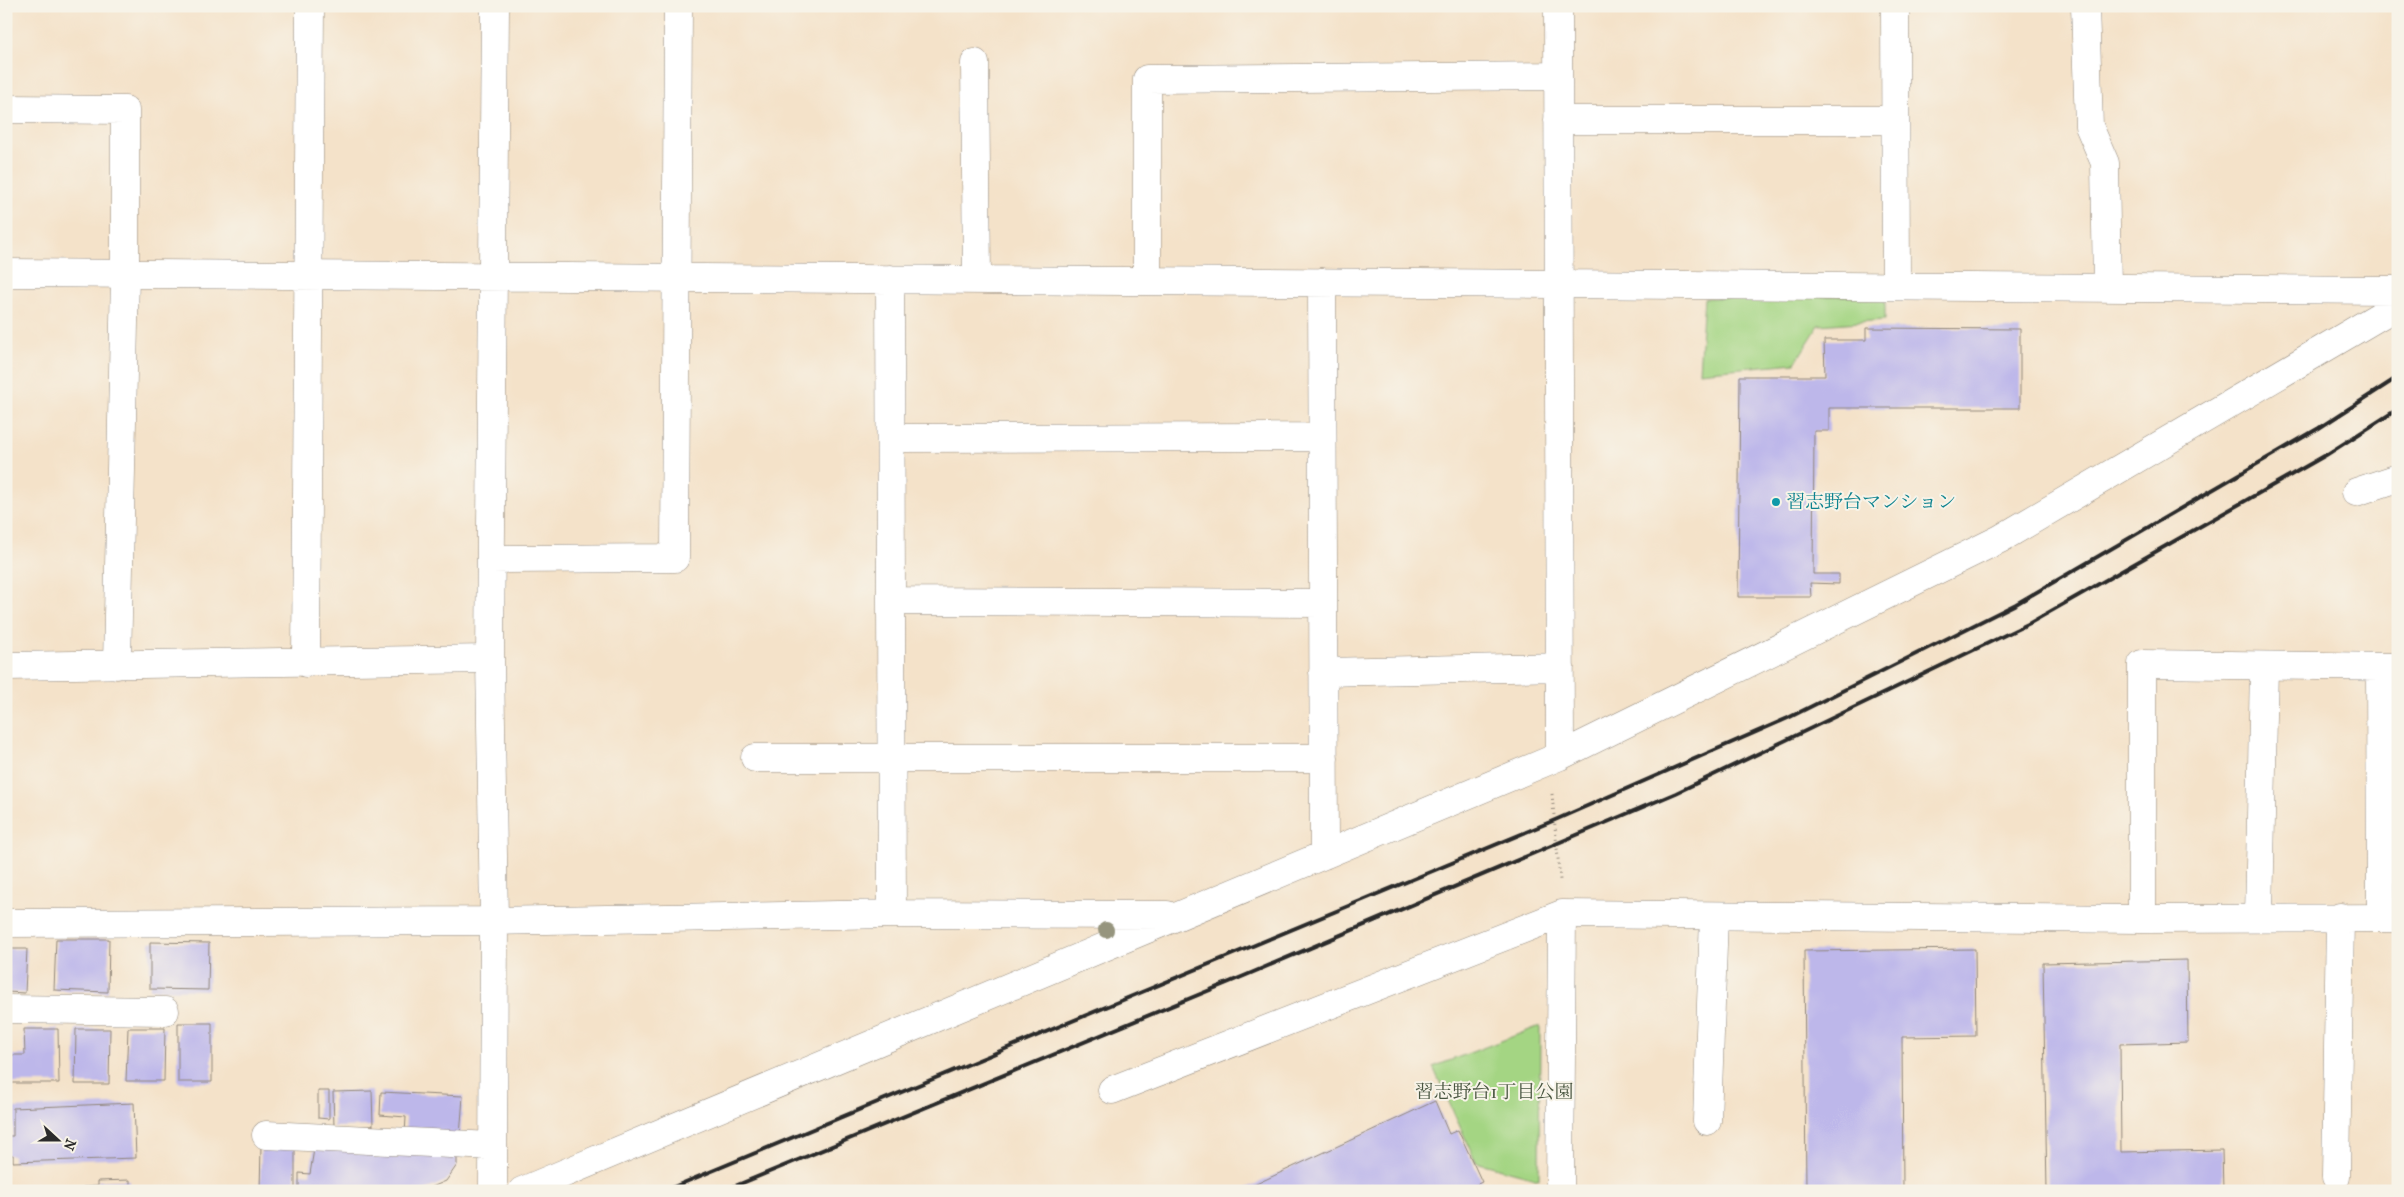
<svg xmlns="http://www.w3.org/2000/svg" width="2404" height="1197" font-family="'IM FELL French Canon','Noto Serif JP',serif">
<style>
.green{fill:#a4d583;stroke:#688057}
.building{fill:#bdb7ea}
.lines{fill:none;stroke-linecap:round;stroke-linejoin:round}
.minor-casing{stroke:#90867a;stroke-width:29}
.path{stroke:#90867a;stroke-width:3;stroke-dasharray:1 4;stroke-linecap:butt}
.minor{stroke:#fff;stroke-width:28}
.rail{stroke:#2b2b2b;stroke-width:4}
.tree{fill:#96957e}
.culture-dot{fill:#0f9aa8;stroke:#f7f3e8;stroke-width:2}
.labels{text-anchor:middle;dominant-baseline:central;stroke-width:4;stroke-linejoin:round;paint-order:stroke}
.culture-label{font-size:19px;fill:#0d838f;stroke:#f7f3e8;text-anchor:start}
.park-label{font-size:19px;fill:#495641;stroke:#f7f3e8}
</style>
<rect width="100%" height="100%" fill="#f7f3e8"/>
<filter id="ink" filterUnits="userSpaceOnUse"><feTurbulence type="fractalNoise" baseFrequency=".02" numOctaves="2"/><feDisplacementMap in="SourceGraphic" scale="10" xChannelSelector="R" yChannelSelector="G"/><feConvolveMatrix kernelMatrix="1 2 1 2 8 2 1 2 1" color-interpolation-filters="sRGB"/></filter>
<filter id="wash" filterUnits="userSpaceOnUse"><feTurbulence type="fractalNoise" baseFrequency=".0096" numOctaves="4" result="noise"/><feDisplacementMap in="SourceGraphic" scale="20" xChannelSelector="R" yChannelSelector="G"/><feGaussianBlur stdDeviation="1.12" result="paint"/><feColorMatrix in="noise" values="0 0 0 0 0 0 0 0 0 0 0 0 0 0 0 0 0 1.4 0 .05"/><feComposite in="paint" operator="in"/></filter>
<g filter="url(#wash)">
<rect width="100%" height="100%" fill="#f4e2c9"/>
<path class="green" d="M1885,295v25l-66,5 -24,38 -96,9 5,-74z
M1540,1026l-1,153 -63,-17 -43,-95z"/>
<g id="blocks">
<path class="building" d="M1866,328l154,1v79h-191v23h-15l-1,143h26v10l-29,-1 1,14h-73l2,-221h85l-1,-36h42z
M56,939h53l-1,53 -54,-2z
M150,942l59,1 -1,47 -58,-1z
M6,949h21l-2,44 -19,-1z
M1975,949l1,87 -74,1 1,154h-97l-2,-240z
M2187,960l1,82 -68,2 1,108 101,-2 1,41h-176l-4,-228z
M178,1023h34v59h-34z
M128,1028h37l-1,53h-38z
M24,1029h34l1,54h-49v-28h15z
M76,1029h34l-1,55h-34z
M318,1091h11v28l-11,-1z
M372,1091l1,35 -39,1 -1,-35z
M381,1092l82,4 -3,41 -55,-2 1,-18 -26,-2z
M1435,1101l14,33 9,-4 24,52 -20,9h-221z
M134,1103l2,55 -123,4v-7h-7v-19h7v-28z
M261,1146l34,1v44h-35z
M314,1149l143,2v14l-11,16 -23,10h-124v-18l11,1z
M130,1180v11h-47v-4l15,-1v-5z"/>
</g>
</g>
<g filter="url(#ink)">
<use href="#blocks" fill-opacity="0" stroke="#90867a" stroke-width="1"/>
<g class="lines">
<defs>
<path id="minor" d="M1558,6l2,750
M1895,6l1,280
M2085,6l4,120 16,37 2,125
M975,63l2,216
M6,109l119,1v164l-8,391
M1558,120h337
M6,273l2392,17
M890,279l2,635
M1147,281v-202l411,-3
M1322,282l2,573
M891,438l431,-1
M2356,492l42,-14
M492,559l183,-1 3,-552
M892,601l431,2
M306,663l4,-657
M6,666l484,-7
M2380,667l1,251
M1323,672l237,-5
M755,758h569
M2259,917l5,-251
M2142,919v-255l256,3
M6,923l488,-2 398,-7 275,1
M6,1009l159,2
M1112,1090l450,-176
M1707,1121l7,-205
M266,1135l226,11
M2336,1177l4,-260
M493,1191l1,-270 -4,-262 5,-653
M522,1191l1038,-435 440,-217 398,-234
M1560,1191l2,-277 580,5 256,-1"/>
</defs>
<use href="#minor" class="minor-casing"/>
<path class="path" d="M1552,794l8,86"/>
<use href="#minor" class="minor"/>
<path class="rail" d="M664,1191l891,-371 233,-102 228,-114 303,-176 79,-51
M723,1191l521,-215 432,-183 354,-170 296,-168 72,-46"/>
</g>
<circle class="tree" cx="1106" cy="930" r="8"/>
</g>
<circle class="culture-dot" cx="1776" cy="502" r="5"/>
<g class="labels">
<g class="culture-label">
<text x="1786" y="502">習志野台マンション</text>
</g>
<g class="park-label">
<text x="1494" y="1092">習志野台1丁目公園</text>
</g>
</g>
<rect width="2404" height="1197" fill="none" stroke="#f7f3e8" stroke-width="25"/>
<g transform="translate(58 1140) rotate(111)" stroke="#f7f3e8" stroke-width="4" paint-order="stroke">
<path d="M0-4L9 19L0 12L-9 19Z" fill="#2b2b2b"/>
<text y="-8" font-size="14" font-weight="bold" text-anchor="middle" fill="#2b2b2b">N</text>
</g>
</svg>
